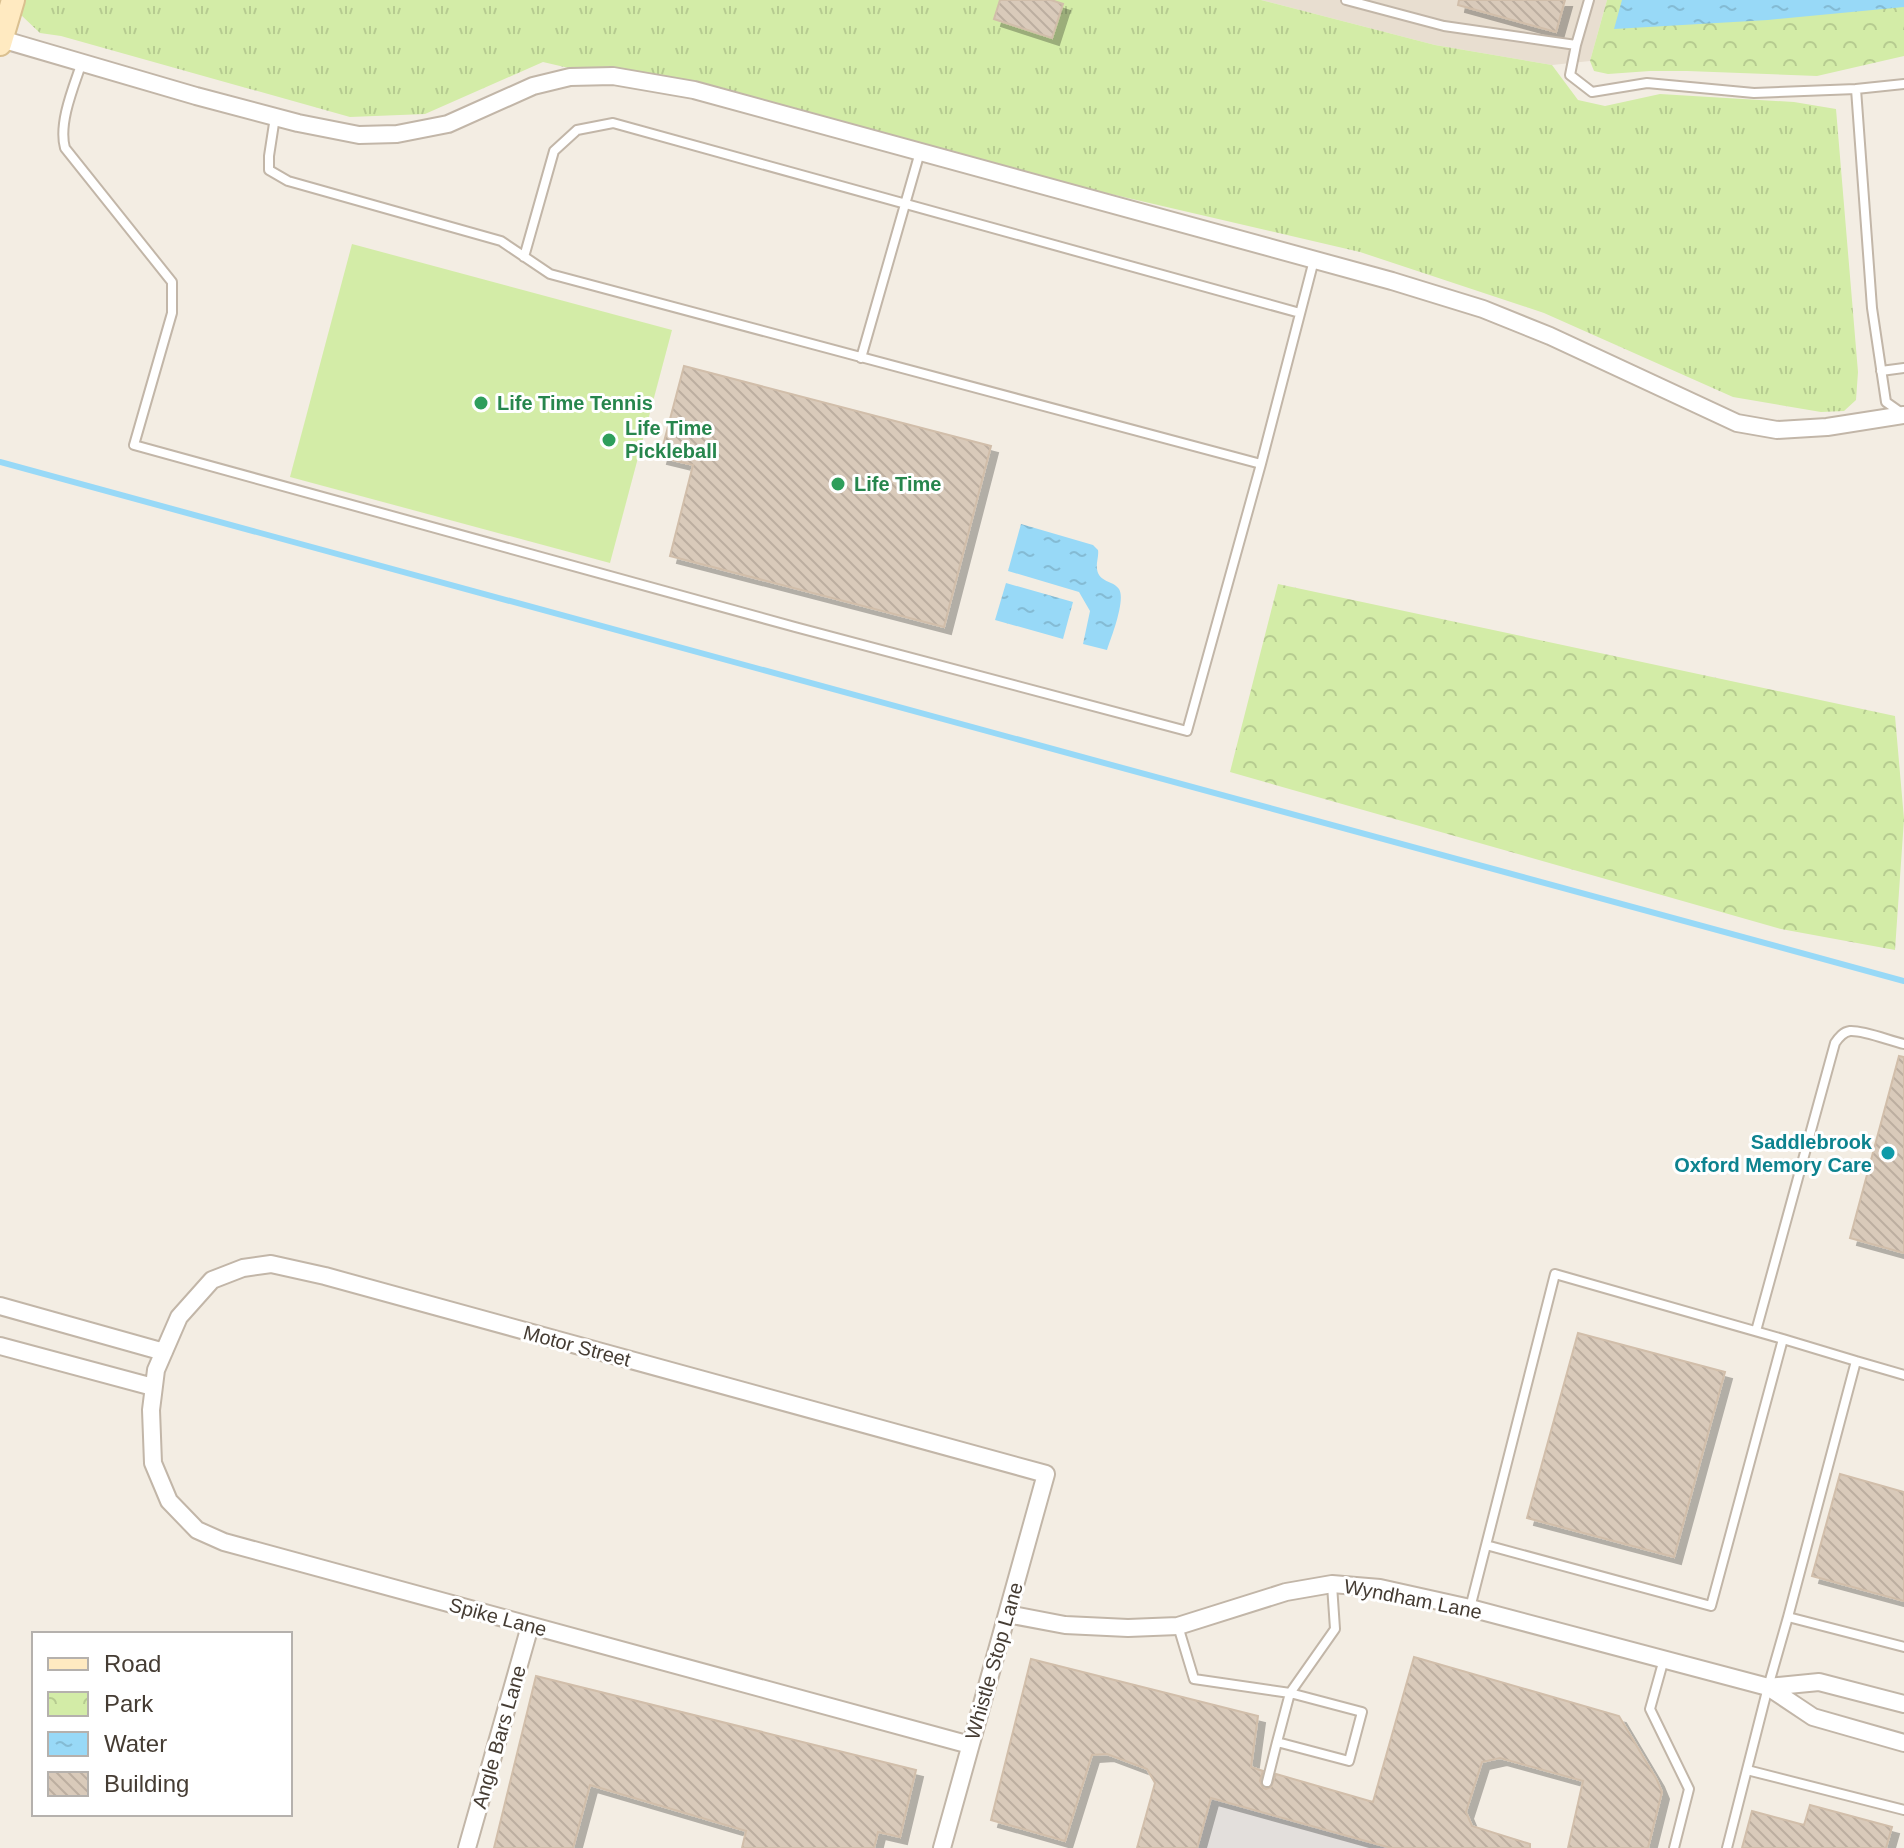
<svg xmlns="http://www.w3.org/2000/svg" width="1904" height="1848" font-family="Helvetica,sans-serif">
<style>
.residential{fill:#e8ded0}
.grass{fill:url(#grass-tufts)}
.park{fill:url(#park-crowns)}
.pitch{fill:#d3eca7}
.parking{fill:#e3dfdc}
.water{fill:url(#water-ripples)}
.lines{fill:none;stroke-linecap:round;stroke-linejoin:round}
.stream{stroke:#98d9f7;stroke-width:6}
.building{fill:url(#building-back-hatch);stroke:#d1beaa;stroke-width:2;filter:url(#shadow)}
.lane-casing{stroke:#c2b6a8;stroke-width:12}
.street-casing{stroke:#c2b6a8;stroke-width:20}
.secondary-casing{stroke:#dac090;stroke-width:26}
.lane{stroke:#fff;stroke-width:8}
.street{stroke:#fff;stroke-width:16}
.secondary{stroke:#ffeac1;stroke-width:22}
.leisure-dot{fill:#2e9e5b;stroke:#fff;stroke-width:3}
.culture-dot{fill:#0f9aa8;stroke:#fff;stroke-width:3}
.labels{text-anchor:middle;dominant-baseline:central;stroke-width:6;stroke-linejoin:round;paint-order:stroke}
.leisure-label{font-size:20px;font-weight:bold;fill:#27864d;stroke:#fff;text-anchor:start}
.culture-label{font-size:20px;font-weight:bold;fill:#0d838f;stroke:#fff;text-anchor:end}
.street-label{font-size:20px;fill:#453c33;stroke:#fff}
</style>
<defs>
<pattern id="grass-tufts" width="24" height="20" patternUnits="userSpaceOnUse" patternTransform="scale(2)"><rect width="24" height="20" fill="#d3eca7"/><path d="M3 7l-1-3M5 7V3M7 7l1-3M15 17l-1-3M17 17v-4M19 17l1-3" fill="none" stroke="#b6cb90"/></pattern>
<pattern id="park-crowns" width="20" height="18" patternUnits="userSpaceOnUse" patternTransform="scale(2)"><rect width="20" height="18" fill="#d3eca7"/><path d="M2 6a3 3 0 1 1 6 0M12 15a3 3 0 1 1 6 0" fill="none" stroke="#b6cb90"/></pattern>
<pattern id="water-ripples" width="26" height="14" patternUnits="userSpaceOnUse" patternTransform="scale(2)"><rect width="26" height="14" fill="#98d9f7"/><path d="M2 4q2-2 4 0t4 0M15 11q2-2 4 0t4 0" fill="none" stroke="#84bbd4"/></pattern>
<pattern id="building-back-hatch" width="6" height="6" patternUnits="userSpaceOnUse" patternTransform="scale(2)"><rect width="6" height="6" fill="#d9caba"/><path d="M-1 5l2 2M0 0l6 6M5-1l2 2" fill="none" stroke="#bcaea0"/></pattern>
<filter id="shadow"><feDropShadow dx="7" dy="7" stdDeviation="0" flood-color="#0004"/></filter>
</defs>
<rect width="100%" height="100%" fill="#f3ede3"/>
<path class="residential" d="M1261,0h346l-17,61 -38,4 -117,-20z"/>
<path class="grass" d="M25,0h1236l174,45 117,20 26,35 27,6 55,-12 134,8 42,7 22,263 -2,28 -12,11 -23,1 -88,-15 -189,-84 -184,-61 -817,-190 -118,52 -75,3 -289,-81 -21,-3 -19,-18z"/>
<path class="park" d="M1607,0h297v56l-87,20 -130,-5h-37l-42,3 -14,-3 -4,-10z
M1278,584l617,132 9,103 -9,131 -114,-21 -551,-157z"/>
<path class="pitch" d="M352,244l320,86 -62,233 -320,-86z"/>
<path class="parking" d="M1211,1798l180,50h-194z"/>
<path class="water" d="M1622,0h282v7l-136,13 -154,9z
M1021,524l72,21 5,5c1,6 -2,13 -1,19 2,14 16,11 22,20 7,11 -8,49 -12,61l-24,-6 7,-33 -11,-19 -71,-21z
M1006,583l67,19 -10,37 -68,-19z"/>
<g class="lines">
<path class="stream" d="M0,462l1904,519"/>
</g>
<path class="building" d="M1000,0h51l12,4 -11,34 -58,-19z
M1459,0h106l-9,32 -98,-27z
M684,366l307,80 -47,181 -274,-71 23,-91 -33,-8z
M1899,1056l5,1v196l-54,-15z
M1578,1333l147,39 -51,185 -147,-39z
M1840,1474l64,18v109l-92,-25z
M1414,1657l205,59 38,64 5,12 -14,56h-80l15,-67 -83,-23 -18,4 -16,50 6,14 58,18v4h-139l-180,-50 -14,50h-60l18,-65 -8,-14 -40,-15 -15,1 -27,86 -74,-21 40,-161 227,57 -7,51 12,4 -3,10 3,7 3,1 5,-2 5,-13 97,28z
M536,1676l380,94 -16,67 -22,-5 -4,16h-132l4,-17 -156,-46 -17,63h-79z
M1810,1805l82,22 -6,21h-144l10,-37 52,14z"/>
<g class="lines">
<defs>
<path id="lane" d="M1346,0l98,26 132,19 13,-45
M1576,45l-6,30 22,17 55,-9 107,10 102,-4
M82,62c-8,24 -24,61 -17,86l107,134v31l-38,132 661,182 392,104 74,-267 53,-204
M275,117l-6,39v14l19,11 213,60 49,33 711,190
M524,257l30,-106 23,-21 36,-7 687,190
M861,358l59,-206
M1881,371l23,-3
M1903,414l-17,-12 -14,-94 -16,-219 48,-5
M1756,1331l79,-288c4,-6 8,-11 15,-12 14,-1 40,10 54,13
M1783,1339l73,22 -68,256
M1856,1361l48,14
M1470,1608l85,-334 228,65 -72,267 -225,-61
M1178,1626l16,53 96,14 -13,49 72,19 13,-49 -72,-19 45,-64 -3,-44
M1664,1659l-14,50 39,80 -15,59
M1747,1770l157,40
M1267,1782l10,-40
M1727,1848l41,-161 20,-70 116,30"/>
<path id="street" d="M1,39l195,57 102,27 61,12 38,-1 51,-10 85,-38 37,-9 43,-1 81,14 698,191 91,28 67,27 187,87 40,7 50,-3 77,-12
M0,1306l164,46
M0,1346l153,41
M1007,1614l58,11 63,3 50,-2 108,-34 46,-8 48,4 90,20 298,79 45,30 91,26
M1768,1687l51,-5 85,22
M467,1848l63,-222
M942,1848l104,-374 -721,-198 -54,-12 -28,4 -31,12 -33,37 -23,53 -5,40 2,53 16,38 28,29 27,12 746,203"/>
<path id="secondary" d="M0,44l13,-44"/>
</defs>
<use href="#lane" class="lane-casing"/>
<use href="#street" class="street-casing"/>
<use href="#secondary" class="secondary-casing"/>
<use href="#lane" class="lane"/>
<use href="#street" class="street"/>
<use href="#secondary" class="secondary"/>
</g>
<g class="leisure-dot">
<circle cx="481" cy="403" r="8"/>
<circle cx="609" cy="440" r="8"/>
<circle cx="838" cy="484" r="8"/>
</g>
<circle class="culture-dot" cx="1888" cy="1153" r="8"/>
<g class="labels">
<g class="leisure-label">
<text x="497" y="403">Life Time Tennis</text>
<text x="625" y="428">Life Time<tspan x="625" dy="23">Pickleball</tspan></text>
<text x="854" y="484">Life Time</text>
</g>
<g class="culture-label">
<text x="1872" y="1142">Saddlebrook<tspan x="1872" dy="23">Oxford Memory Care</tspan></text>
</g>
<g class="street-label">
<text transform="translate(577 1346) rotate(15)">Motor Street</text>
<text transform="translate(1413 1599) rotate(11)">Wyndham Lane</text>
<text transform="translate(498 1617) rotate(15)">Spike Lane</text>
<text transform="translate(994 1661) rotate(-74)">Whistle Stop Lane</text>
<text transform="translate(499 1737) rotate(-74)">Angle Bars Lane</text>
</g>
</g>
<rect x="32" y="1632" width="260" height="184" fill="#ffffff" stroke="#b5b1ad" stroke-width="2"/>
<rect x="48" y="1658" width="40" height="12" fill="#ffeac1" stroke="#b5b1ad" stroke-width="2"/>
<text x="104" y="1672" font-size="24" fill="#453c33">Road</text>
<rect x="48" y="1692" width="40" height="24" fill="url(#park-crowns)" stroke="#b5b1ad" stroke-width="2"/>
<text x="104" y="1712" font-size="24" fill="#453c33">Park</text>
<rect x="48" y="1732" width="40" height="24" fill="url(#water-ripples)" stroke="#b5b1ad" stroke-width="2"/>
<text x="104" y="1752" font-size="24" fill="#453c33">Water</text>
<rect x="48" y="1772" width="40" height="24" fill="url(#building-back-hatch)" stroke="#b5b1ad" stroke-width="2"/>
<text x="104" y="1792" font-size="24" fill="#453c33">Building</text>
</svg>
